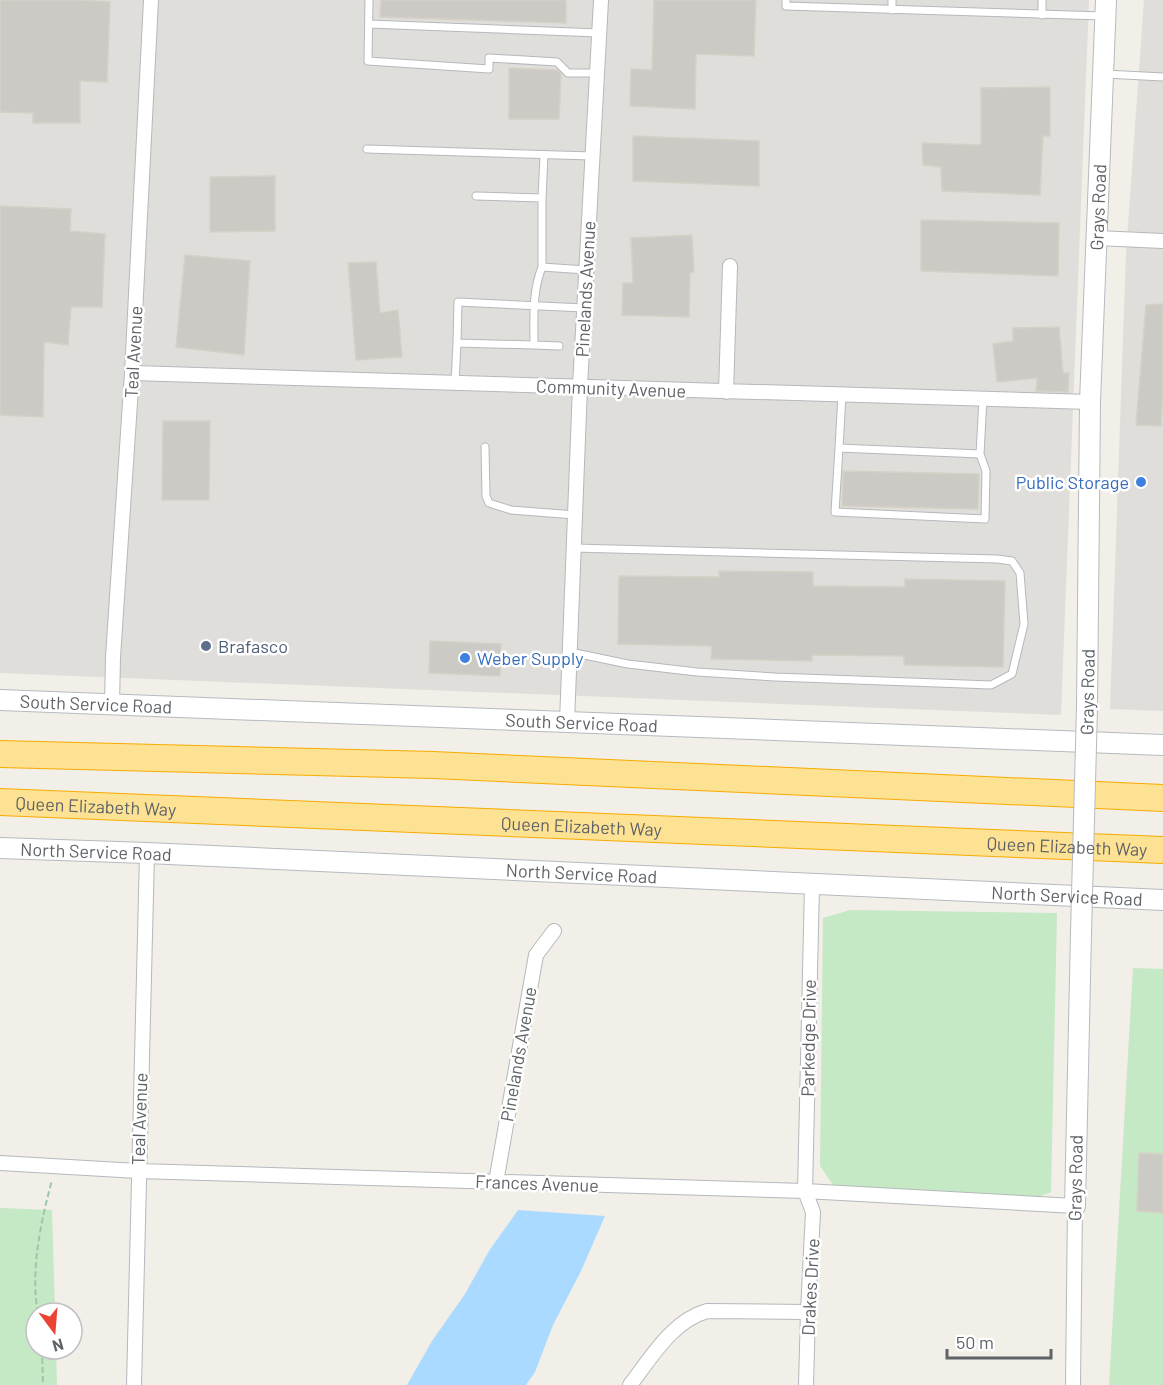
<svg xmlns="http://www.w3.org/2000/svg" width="1163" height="1385" font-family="Barlow,sans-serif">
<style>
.industrial{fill:#e0deda}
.green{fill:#c5e8c5}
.water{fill:#aadaff}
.building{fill:#cccac5;stroke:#d6d1c6;stroke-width:1.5}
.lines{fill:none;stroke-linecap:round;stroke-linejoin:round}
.lane-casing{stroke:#b5b8bc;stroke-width:9}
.street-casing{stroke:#b5b8bc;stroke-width:16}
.secondary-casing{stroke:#b6babf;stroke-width:22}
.highway-casing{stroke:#f9ab00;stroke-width:28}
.path{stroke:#9cc7a9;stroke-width:2;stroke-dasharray:6 3;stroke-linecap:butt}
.lane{stroke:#fff;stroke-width:7}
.street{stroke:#fff;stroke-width:14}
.secondary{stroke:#fff;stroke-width:20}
.highway{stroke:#fde293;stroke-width:26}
.secondary-bridge-casing{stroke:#b6babf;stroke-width:22;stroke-linecap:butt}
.secondary-bridge{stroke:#fff;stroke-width:20}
.shop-dot{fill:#3f7fe0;stroke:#fff;stroke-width:2}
.service-dot{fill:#5c6f8a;stroke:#fff;stroke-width:2}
.labels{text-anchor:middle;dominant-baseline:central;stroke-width:5;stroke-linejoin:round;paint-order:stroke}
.street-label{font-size:18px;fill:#5f6368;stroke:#fff}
.shop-label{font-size:18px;fill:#366cbe;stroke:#fff;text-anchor:end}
.service-label{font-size:18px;fill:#4e5e75;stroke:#fff;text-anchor:start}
</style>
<rect width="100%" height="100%" fill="#f1efe8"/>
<path class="industrial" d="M0,0h1089l-28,715 -1061,-42z
M1144,0h19v711l-53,-2 16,-456z"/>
<path class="green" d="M850,910l207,3 -6,279 -15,6 -203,-13 -13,-19 3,-248z
M1133,968l30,1v416h-54z
M0,1208l52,2 3,103h-19v36h20l1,36h-57z"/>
<path class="water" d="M518,1210l87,6 -24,55 -28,54 -18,47 -9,13h-119l25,-44 33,-47 24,-43z"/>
<path class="building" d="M0,0h81l29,2 -3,80 -27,-1v42h-47v-10l-33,-1z
M381,0h185v23l-186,-6z
M654,0h102l-2,56 -58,-2 -1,55 -65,-3 1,-37 21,1z
M509,68l48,2 4,4 -2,45h-50z
M1050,87v49h-7l-3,59 -98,-4 -1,-24 -18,-2 -1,-22 59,2v-57z
M633,136l126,5v45l-126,-5z
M275,176v55l-65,1v-55z
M0,206l71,3 -1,22 35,3 -3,73h-31l-3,38 -24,-3 -1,75 -43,-2z
M921,220l138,3 -1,53 -137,-5z
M692,235l2,37h-4l-1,45 -67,-2 1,-32h10l-2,-45z
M185,255l65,6 -6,94 -68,-8z
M376,262l4,51 18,-3 4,47 -46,3 -8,-97z
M1163,304v87l-2,35 -25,-1 10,-120z
M1059,327l4,46h6l-1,19 -32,-1 1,-13 -40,4 -4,-38 20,-3v-13z
M163,421h47l-1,79h-47z
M843,471l136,3 -1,35 -136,-3z
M719,571l94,1v14l92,1v-8l100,2 -2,86 -99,-2v-9l-92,-1v6l-101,-2 1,-13 -94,-2 1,-68 100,1z
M430,641l71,3 -1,32 -71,-3z
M1139,1153l24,1v59l-26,-2z"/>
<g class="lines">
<defs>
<path id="lane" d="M369,0l-1,61 121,8v-11l68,4 11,11h29
M786,0v6l317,10
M892,10v-10
M1042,15v-15
M369,24l230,9
M1105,74l58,3
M367,149l225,7
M476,196l66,2 2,-43
M542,198v69l44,3
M542,267c-10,25 -8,51 -8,78l-77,-2 1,-41 126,6
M534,345l25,1
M455,383l2,-40
M842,395l-3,53 141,6 3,-55
M485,447l1,49 3,7 22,7 64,5
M839,448l-4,64 150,7 1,-48 -6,-17
M570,652l58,12 69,8 78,5 216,8 21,-11 12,-50 -4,-51 -8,-12 -15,-2 -423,-11"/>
<path id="street" d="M1097,238l66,3
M132,373l958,29
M726,392l4,-126
M112,704l1,-47 19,-284 19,-373
M567,722l13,-336 21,-386
M0,1163l138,8 667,20 270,15 -2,179
M496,1182l40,-227 18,-24
M134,1385l13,-532
M630,1385c21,-27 42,-64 77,-74l101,1
M806,1385l2,-73 5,-100 -8,-21 7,-306"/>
<g id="secondary">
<path id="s1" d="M0,700l1163,45"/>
<path id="s2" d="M1087,708l3,-306 16,-402"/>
<path id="s3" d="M0,848l147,5 1016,47"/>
<path d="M1075,1206l6,-274"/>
</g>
<g id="highway">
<path d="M0,754l433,11 730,33"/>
<path id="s4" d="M0,802l1163,48"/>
</g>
</defs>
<use href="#lane" class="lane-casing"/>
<use href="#street" class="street-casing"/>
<use href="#secondary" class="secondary-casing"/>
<use href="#highway" class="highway-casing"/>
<path class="path" d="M38,1313c-8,-42 3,-92 14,-133
M42,1349l1,36"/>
<use href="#lane" class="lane"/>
<use href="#street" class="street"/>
<use href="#secondary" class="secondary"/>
<use href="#highway" class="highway"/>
<defs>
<path id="secondary-bridge" d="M1081,932l6,-224"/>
</defs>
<use href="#secondary-bridge" class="secondary-bridge-casing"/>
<use href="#secondary-bridge" class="secondary-bridge"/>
</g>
<g class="shop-dot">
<circle cx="1141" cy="482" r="6"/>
<circle cx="465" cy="658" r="6"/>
</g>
<circle class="service-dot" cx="206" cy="646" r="6"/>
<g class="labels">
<g class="street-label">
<text stroke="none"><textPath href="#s2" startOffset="501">Grays Road</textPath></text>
<text transform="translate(585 289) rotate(-87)">Pinelands Avenue</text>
<text transform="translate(133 352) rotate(-87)">Teal Avenue</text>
<text transform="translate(611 388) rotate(2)">Community Avenue</text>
<text transform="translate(1087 692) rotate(-89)">Grays Road</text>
<text stroke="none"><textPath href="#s1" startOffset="96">South Service Road</textPath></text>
<text stroke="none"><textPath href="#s1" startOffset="582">South Service Road</textPath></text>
<text stroke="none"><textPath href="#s4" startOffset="96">Queen Elizabeth Way</textPath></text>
<text stroke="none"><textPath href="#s4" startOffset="582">Queen Elizabeth Way</textPath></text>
<text stroke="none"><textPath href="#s4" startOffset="1068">Queen Elizabeth Way</textPath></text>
<text stroke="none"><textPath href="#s3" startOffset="96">North Service Road</textPath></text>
<text stroke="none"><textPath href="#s3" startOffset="582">North Service Road</textPath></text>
<text stroke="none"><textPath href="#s3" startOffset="1068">North Service Road</textPath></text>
<text transform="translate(808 1038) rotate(-89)">Parkedge Drive</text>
<text transform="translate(518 1054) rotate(-80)">Pinelands Avenue</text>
<text transform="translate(139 1119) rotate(-88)">Teal Avenue</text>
<text transform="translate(1075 1178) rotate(-89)">Grays Road</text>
<text transform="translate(537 1183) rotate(2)">Frances Avenue</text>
<text transform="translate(810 1287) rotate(-87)">Drakes Drive</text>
</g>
<g class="shop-label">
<text x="1129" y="482">Public Storage</text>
<text x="477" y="658" text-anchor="start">Weber Supply</text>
</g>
<g class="service-label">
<text x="218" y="646">Brafasco</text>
</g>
</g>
<g transform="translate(54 1331) rotate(164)"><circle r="28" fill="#ffffff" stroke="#bfc1c3" stroke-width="1.5"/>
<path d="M0-4.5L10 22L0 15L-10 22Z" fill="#ea4335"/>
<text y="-9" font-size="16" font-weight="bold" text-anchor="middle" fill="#5f6368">N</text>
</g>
<path d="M947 1349v9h104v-9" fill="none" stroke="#5f6368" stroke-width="3"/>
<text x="956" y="1349" font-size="18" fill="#5f6368" stroke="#ffffff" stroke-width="4.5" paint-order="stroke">50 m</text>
</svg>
